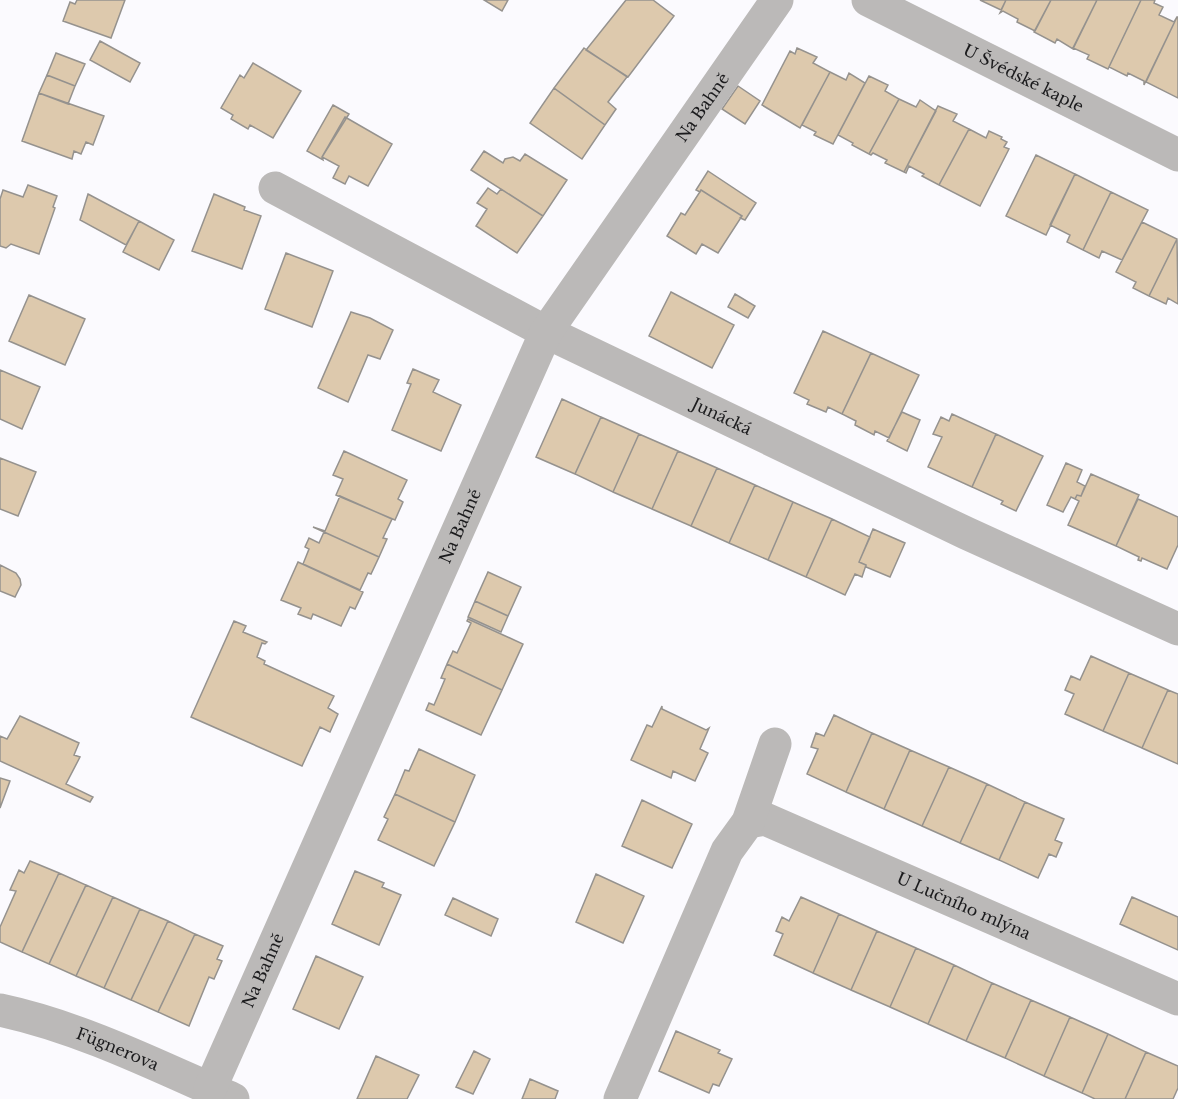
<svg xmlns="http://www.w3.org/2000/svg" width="1178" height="1099" font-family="'Libre Baskerville',serif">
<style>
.building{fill:#ddc9ad;stroke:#95928e;stroke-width:1.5}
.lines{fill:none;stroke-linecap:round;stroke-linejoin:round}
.street{stroke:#bbb9b8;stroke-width:33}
.labels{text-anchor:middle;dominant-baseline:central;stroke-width:6;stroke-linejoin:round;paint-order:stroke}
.street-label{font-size:16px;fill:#1b1b1d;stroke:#fff}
</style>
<rect width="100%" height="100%" fill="#fbfafe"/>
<path class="building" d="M77,0h48l-14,38 -48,-17 7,-19 5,2z
M484,0h24l-6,11z
M626,0h27l21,16 -46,61 -42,-27z
M980,0h26l-5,10z
M1006,0h45l-16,31 -18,-9 1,-3 -15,-8 -3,2z
M1051,0h46l-24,49 -16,-10 -2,4 -21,-11z
M1097,0h44l-33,69 -21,-10 2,-4 -16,-7z
M1141,0h14l-1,3 9,4 -4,8 15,7 3,-5 -33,68v-4l-16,-8 -1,3 -18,-9z
M1177,17h1v81l-32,-16z
M100,41l40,22 -10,19 -40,-22z
M584,48l43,29 -19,25 8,7 -11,16 -51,-37z
M797,48l20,9 -4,6 17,9 -30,56 -38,-23 28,-54 5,3z
M56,53l29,11 -10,22 -28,-11z
M253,63l48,28 -28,47 -23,-13 -2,4 -17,-10 2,-4 -12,-7 19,-33 4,3z
M830,72l16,8 3,-7 16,10 -32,61 -19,-9 2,-3 -14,-7z
M47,75l28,11 -7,18 -29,-11z
M869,76l19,9 -3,6 14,8 -30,55 -17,-9 1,-2 -15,-8z
M738,86l22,15 -15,23 -23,-15z
M554,88l51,37 -23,34 -52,-36z
M39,93l65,23 -11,29 -7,-3 -5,12 -7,-3 -2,8 -50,-18z
M899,99l17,8 4,-7 16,11 -32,61 -19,-9 2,-3 -14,-7 -2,2 -2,-1z
M333,105l16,9 -27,43 1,3 -16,-9z
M938,106l19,8 -4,7 16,8 -30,56 -17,-9 2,-2 -15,-8 -3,7 -2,-1z
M345,117l47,27 -24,42 -19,-10 -4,8 -12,-6 6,-12 -17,-9z
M969,129l17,9 3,-7 13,6 -1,2 6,3 -3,5 5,2 -29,57 -41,-21z
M484,151l19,12 2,-4 8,-2 7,4 5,-7 42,26 -24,36 -72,-46z
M1036,155l39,19 -29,61 -40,-19z
M708,171l48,32 -11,17 -5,-2 2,-2 -41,-26 -1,2 -4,-2z
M1075,174l36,18 -28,58 -16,-8 3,-7 -20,-10z
M28,185l29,11 -4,11 2,1 -16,46 -28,-10 -5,4 -6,-2v-47l3,-9 20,7z
M488,188l9,6 4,-5 42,27 -26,37 -41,-27 11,-17 -10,-6z
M701,190l41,26 -24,37 -16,-9 -6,10 -29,-18 14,-23 4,2z
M1111,192l37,18 -26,50 -20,-9 -3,7 -16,-8z
M88,194l51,27 -13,24 -46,-25z
M214,194l31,13 -1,3 17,6 -19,53 -50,-18z
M139,221l35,19 -15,30 -36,-18z
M1142,222l35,17 -28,57 -16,-8 3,-6 -20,-10z
M1177,239l1,65 -10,-6 -2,6 -17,-8z
M286,253l47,18 -21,56 -47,-18z
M671,292l63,33 -22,43 -63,-32z
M735,294l20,12 -7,12 -20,-11z
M29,295l56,24 -20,46 -56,-24z
M351,312l19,6 23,12 -13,29 -12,-4 -20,47 -30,-14z
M823,331l48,22 -29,61 -14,-7 -2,5 -19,-8 2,-4 -15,-7z
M871,353l48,22 -30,63 -14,-7 -1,4 -19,-10 1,-4 -14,-7z
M413,369l26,11 -6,12 28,13 -20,46 -49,-21 19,-46 -4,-1z
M0,370l40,17 -18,42 -22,-10z
M562,399l39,18 -26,57 -39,-17z
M902,412l18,8 -13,31 -20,-10z
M952,414l44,20 -24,53 -44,-20 14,-30 -9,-3 8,-17 8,4z
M601,417l38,17 -26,58 -38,-18z
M639,434l39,17 -26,58 -39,-17z
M996,434l47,22 -27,55 -15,-7 2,-3 -31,-14z
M344,451l63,29 -9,19 5,3 -8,18 -59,-25 7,-16 -10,-4z
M678,451l39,17 -26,58 -39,-17z
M0,458l36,14 -18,44 -18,-7z
M1066,463l16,7 -5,12 8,4 -4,10 -4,-1 -2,4 -4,-2 -8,15 -16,-7z
M717,468l38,17 -26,58 -38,-17z
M1091,474l48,21 -23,51 -48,-21 11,-24 -4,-2 2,-4 4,1z
M755,485l38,17 -25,58 -39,-17z
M340,496l52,23 -9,19 4,1 -8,18 -66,-30 12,4z
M1138,499l40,18v28l-11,24 -25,-11 -1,3 -3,-1 1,-3 -23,-11z
M793,502l39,17 -26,58 -38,-17z
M832,519l38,18 -11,25 7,3 -4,12 -7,-3 -10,21 -39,-18z
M873,529l32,14 -15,34 -24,-10v-2l-7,-3z
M324,532l55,25 -8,17 -3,-1 -8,17 -57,-26 6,-15 -4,-2 4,-9 10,5z
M298,562l65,30 -8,17 -5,-2 -9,19 -28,-12 -2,5 -13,-5 3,-6 -20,-8z
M0,565l16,8 4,6 1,6 -6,12 -15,-6z
M488,572l33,15 -13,29 -33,-15z
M475,601l33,15 -7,16 -33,-15z
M468,619l55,25 -21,46 -55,-26 6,-13 4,2 14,-30 -4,-2z
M234,621l12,5 -3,6 24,10 -2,2 -3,-1 -5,14 8,4 -1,3 70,32 -6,12 10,6 -8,18 -10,-5 -18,39 -111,-49z
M1091,656l38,17 -26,58 -38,-17 9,-20 -9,-4 6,-14 9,4z
M447,664l55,26 -21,45 -55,-25 3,-7 5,2 11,-26 -4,-1z
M1129,673l39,17 -26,58 -39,-17z
M1168,690l10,4v70l-36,-16z
M662,706v3l44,21 3,-2 -9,21 8,4 -13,28 -22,-10 -2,7 -40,-18 16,-35 5,2z
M834,715l38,18 -26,59 -39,-18 11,-25 -7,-2 5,-14 8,3z
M20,716l59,27 -5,12 6,2 -14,27 27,13 -3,5 -90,-41v-25l7,3z
M872,733l38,17 -26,59 -38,-17z
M419,749l56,26 -20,47 -60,-28 10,-24 4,1z
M910,750l39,17 -27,59 -38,-17z
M949,767l38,17 -27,59 -38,-17z
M0,778l10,3 -10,27z
M987,784l38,18 -26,58 -39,-17z
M395,794l60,28 -21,44 -56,-26 10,-21 -4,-2z
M642,800l50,24 -20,44 -50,-22z
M1025,802l39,17 -9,21 7,3 -6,14 -7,-3 -11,24 -39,-18z
M30,861l29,12 -37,79 -22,-10v-15l16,-36 -6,-1 9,-20 5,3z
M355,871l29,12 -2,4 19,8 -22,50 -47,-21z
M59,873l27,12 -37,79 -27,-12z
M596,874l48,22 -21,47 -47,-21z
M86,885l27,12 -37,79 -27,-12z
M113,897l27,12 -36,79 -28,-12z
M801,897l38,17 -26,59 -39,-18 9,-21 -7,-3 6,-14 7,4z
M1132,897l46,20v33l-58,-26z
M453,898l45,21 -7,17 -46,-21z
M140,909l28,12 -37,79 -27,-12z
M839,914l38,17 -26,59 -38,-17z
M168,921l27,13 -37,78 -27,-12z
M877,931l39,17 -26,59 -39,-17z
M195,934l28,12 -6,13 5,2 -8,18 -5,-2 -20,49 -31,-14z
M916,948l38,17 -26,59 -38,-17z
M316,956l47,21 -24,52 -46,-20z
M954,965l38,18 -26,58 -38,-17z
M992,983l39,17 -26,58 -39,-17z
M1031,1000l39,17 -26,59 -39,-18z
M1070,1017l38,17 -26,59 -38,-17z
M676,1031l44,19 -2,3 14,6 -13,27 -6,-2 -4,9 -50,-22z
M1108,1034l38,18 -21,47h-30l-13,-6z
M474,1051l16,8 -17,35 -17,-7z
M1146,1052l32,14v22l-5,11h-48z
M376,1056l43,19 -12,24h-50z
M530,1079l28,12 -3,8h-33z"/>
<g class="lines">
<g class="street">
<path id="s1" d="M868,0l310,155"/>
<path id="s2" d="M275,188l271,144 420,201 212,96"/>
<path id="s3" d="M748,822l17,-3 413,180"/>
<path id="s4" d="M0,1010c80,17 158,56 233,89"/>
<path id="s5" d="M210,1089l336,-757 231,-332"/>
<path d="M620,1099l107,-248 21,-29 27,-78"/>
</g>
</g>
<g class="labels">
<g class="street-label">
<text stroke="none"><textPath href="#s1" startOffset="174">U Švédské kaple</textPath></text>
<text stroke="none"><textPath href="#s5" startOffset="1102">Na Bahně</textPath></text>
<text stroke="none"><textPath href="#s2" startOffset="502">Junácká</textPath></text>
<text stroke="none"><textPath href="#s5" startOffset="616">Na Bahně</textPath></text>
<text stroke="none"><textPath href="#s3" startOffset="234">U Lučního mlýna</textPath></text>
<text stroke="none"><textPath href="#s5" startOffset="130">Na Bahně</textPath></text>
<text stroke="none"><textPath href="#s4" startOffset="124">Fügnerova</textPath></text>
</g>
</g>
</svg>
